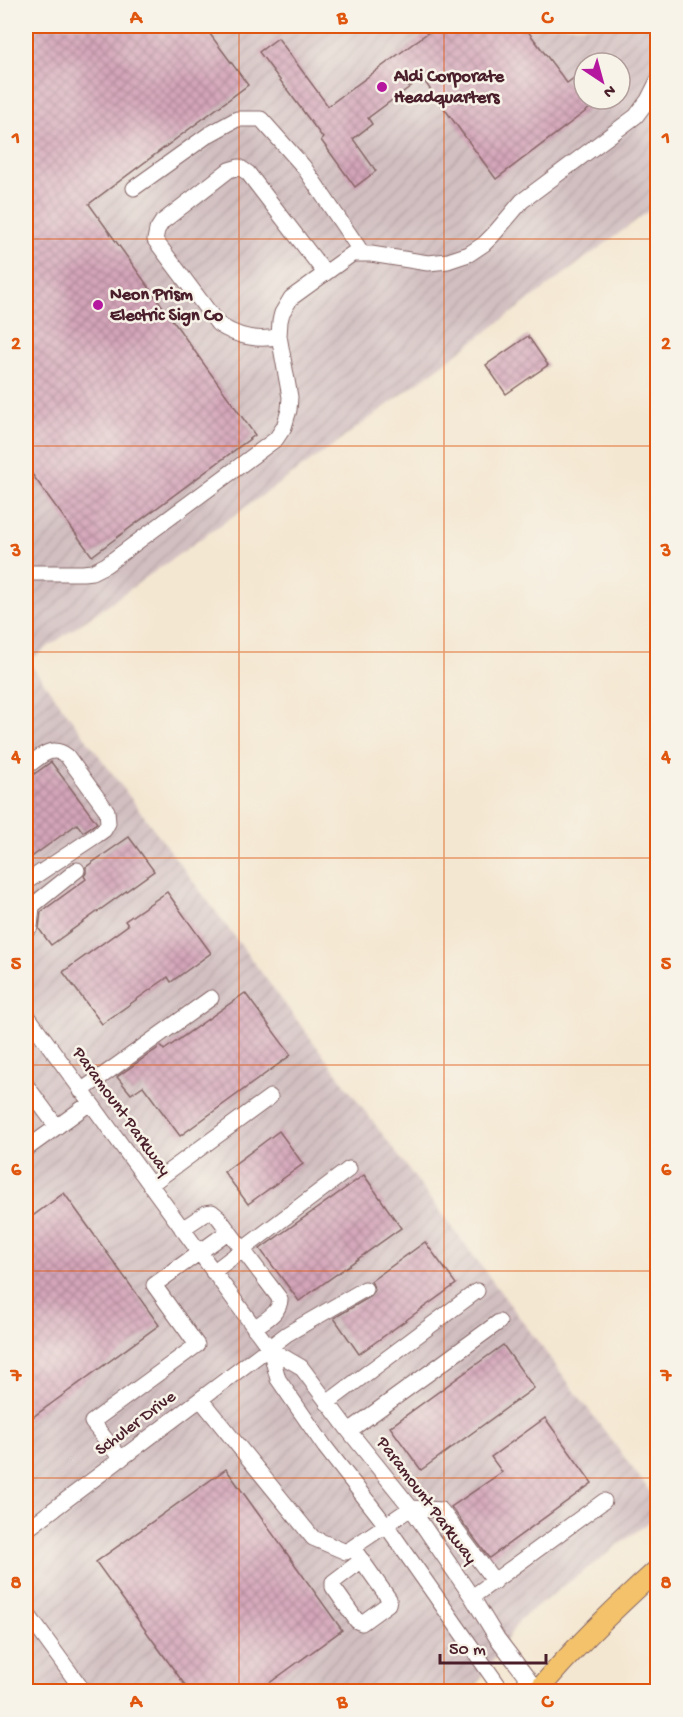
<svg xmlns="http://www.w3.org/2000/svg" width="683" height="1717" font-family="'Gochi Hand',sans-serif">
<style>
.industrial{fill:url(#industrial-furrows);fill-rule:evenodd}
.building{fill:url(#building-cross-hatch)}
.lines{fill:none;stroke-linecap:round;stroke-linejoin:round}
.minor-casing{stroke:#866565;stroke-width:17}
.major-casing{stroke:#866565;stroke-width:22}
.minor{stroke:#fff;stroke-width:15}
.major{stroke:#f3c26a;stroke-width:20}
.grid{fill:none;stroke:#e0560e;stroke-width:1.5;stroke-opacity:0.55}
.poi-dot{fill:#b5179e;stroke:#f7f3e8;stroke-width:2}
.labels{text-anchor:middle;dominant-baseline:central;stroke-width:5;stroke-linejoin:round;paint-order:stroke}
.poi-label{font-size:18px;font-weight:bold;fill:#4a1f2b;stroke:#f7f3e8;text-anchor:start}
.street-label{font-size:18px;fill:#4a1f2b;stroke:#f7f3e8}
.neatline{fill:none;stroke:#e0560e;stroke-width:2}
.grid-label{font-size:20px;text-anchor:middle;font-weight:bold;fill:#e0560e}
</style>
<defs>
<pattern id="industrial-furrows" width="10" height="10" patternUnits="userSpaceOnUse" patternTransform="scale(1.5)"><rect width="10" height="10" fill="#d2bfc1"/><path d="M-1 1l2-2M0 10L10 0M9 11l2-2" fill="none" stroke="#b6a4a6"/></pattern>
<pattern id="building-cross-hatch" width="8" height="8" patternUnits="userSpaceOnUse" patternTransform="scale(1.5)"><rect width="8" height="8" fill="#d4a5b9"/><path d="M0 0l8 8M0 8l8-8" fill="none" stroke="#ae8697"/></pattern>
</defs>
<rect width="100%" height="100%" fill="#f7f3e8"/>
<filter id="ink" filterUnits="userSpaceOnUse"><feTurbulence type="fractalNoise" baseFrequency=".0167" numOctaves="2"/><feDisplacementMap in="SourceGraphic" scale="12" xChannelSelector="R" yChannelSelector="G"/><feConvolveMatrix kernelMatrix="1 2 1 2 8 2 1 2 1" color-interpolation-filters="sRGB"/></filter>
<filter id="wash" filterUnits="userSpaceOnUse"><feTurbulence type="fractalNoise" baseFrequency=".008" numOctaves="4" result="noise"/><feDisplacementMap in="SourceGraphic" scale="24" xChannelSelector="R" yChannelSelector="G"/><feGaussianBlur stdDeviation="1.35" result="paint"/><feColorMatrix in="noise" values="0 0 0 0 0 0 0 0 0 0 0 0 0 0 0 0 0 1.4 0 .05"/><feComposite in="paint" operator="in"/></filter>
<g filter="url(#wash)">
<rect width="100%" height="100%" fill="#f4e7d1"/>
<path class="industrial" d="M26,26h631v179l-322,239 -307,217 629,840v15l-137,103 -47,72 -447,1zM584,63h36v36h-36z"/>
<g id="blocks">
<path class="building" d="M26,26h178l44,59 -159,119 166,231 -163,121 -66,-90z
M437,26h87l43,57 11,-8 6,9v15h18l-106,80 -74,-101 -54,40 4,6 -19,15 23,32 -21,16 -34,-47 2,-2 -64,-86 19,-14 50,68z
M528,336l20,29 -42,29 -20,-29z
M51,762l46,61 -14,9 -6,-8 -51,37v-81z
M129,837l25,34 -103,74 -12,-16 2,-17 45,-33 -2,-3 2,-3v-6z
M167,892l44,61 -40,29 -3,-5 -66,47 -39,-52 65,-47 -3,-4z
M245,993l46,62 -111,81 -37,-50 -12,8 -14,-17 44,-31 3,4z
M279,1131l24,33 -55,40 -24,-32z
M364,1175l37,53 -102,73 -39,-52z
M64,1193l95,132 -133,97v-201z
M425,1242l31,42 -97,70 -25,-36 36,-21 5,-7 -4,-9z
M503,1345l31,43 -113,82 -31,-43z
M545,1418l47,65 -103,75 -38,-51 51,-35 -11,-15z
M226,1469l116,161 -85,62h-67l-94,-130z"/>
</g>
</g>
<g filter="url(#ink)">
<use href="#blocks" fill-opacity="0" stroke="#866565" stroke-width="1.5"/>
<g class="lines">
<defs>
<path id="minor" d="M134,188l74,-53 29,-16h24l42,47 59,87
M279,336c-21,6 -43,0 -61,-12l-63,-84 2,-10 5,-8 67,-52 10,-3 9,6 77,100
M26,573h57l9,-1 14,-7 170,-126 8,-12 5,-17 1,-13 -11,-61 1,-15 2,-8 9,-15 61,-44h19l57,9 20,-2 21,-7 15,-10 9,-9 29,-34 114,-85 12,-16 10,-20
M26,767c13,-9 25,-24 41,-11l40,55 1,12 -4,7 -7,5 -71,47
M26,930l4,-3 2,-21 45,-36
M26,1014l244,335 8,30 47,68 61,78 117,167
M26,1085l31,42
M81,1091l130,-93
M26,1149l64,-46
M150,1185l120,-88
M182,1229l24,-16 6,-1 6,5 62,82c0,14 -15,21 -26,29
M213,1272l136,-103
M270,1349l31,18 48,64 62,77 61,89 25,41 41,54
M201,1400l112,138 33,14 65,-44 30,2 54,72
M327,1403l150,-112
M349,1431l150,-109
M121,1459l-29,-37 105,-77 -43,-60 75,-54
M26,1530l261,-196 78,-45
M353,1548l36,51 -1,5 -26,19 -5,-2 -24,-34v-5l29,-22
M472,1597l132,-96
M26,1612l58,80"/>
<path id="major" d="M537,1692c37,-45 78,-84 121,-123"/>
</defs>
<use href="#minor" class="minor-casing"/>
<use href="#major" class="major-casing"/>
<use href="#minor" class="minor"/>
<use href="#major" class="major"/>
</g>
</g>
<path class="grid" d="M239,26v1666M444,26v1666M26,239h632M26,446h632M26,652h632M26,858h632M26,1065h632M26,1271h632M26,1478h632"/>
<g class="poi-dot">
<circle cx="382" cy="87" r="6"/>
<circle cx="98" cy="305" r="6"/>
</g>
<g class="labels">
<g class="poi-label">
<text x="394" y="77">Aldi Corporate<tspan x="394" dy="21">Headquarters</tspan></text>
<text x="110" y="295">Neon Prism<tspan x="110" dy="21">Electric Sign Co</tspan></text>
</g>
<g class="street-label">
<text transform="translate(121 1112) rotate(54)">Paramount Parkway</text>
<text transform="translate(136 1424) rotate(-37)">Schuler Drive</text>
<text transform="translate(426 1501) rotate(53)">Paramount Parkway</text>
</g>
</g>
<rect width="683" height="1717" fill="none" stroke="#f7f3e8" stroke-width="66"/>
<g transform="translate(602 81) rotate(144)"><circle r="28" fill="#f7f3e8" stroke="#b29e9c" stroke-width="1.5"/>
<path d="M0-4.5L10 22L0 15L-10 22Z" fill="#b5179e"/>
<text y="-9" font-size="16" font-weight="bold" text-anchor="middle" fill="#4a1f2b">N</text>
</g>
<path d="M440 1654v9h106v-9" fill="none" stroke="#4a1f2b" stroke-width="3"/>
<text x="449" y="1654" font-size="18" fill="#4a1f2b" stroke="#f7f3e8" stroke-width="4.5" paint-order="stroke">50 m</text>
<rect x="33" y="33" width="617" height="1651" class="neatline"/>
<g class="grid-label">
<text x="136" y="23">A</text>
<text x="342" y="23">B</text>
<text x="547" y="23">C</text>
<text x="16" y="143">1</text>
<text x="666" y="143">1</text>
<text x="16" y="349">2</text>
<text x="666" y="349">2</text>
<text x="16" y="556">3</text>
<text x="666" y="556">3</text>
<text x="16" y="762">4</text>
<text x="666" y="762">4</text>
<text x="16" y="969">5</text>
<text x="666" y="969">5</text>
<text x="16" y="1175">6</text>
<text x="666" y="1175">6</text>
<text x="16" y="1381">7</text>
<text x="666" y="1381">7</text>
<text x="16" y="1588">8</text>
<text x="666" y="1588">8</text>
<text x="136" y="1707">A</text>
<text x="342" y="1707">B</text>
<text x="547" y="1707">C</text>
</g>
</svg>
